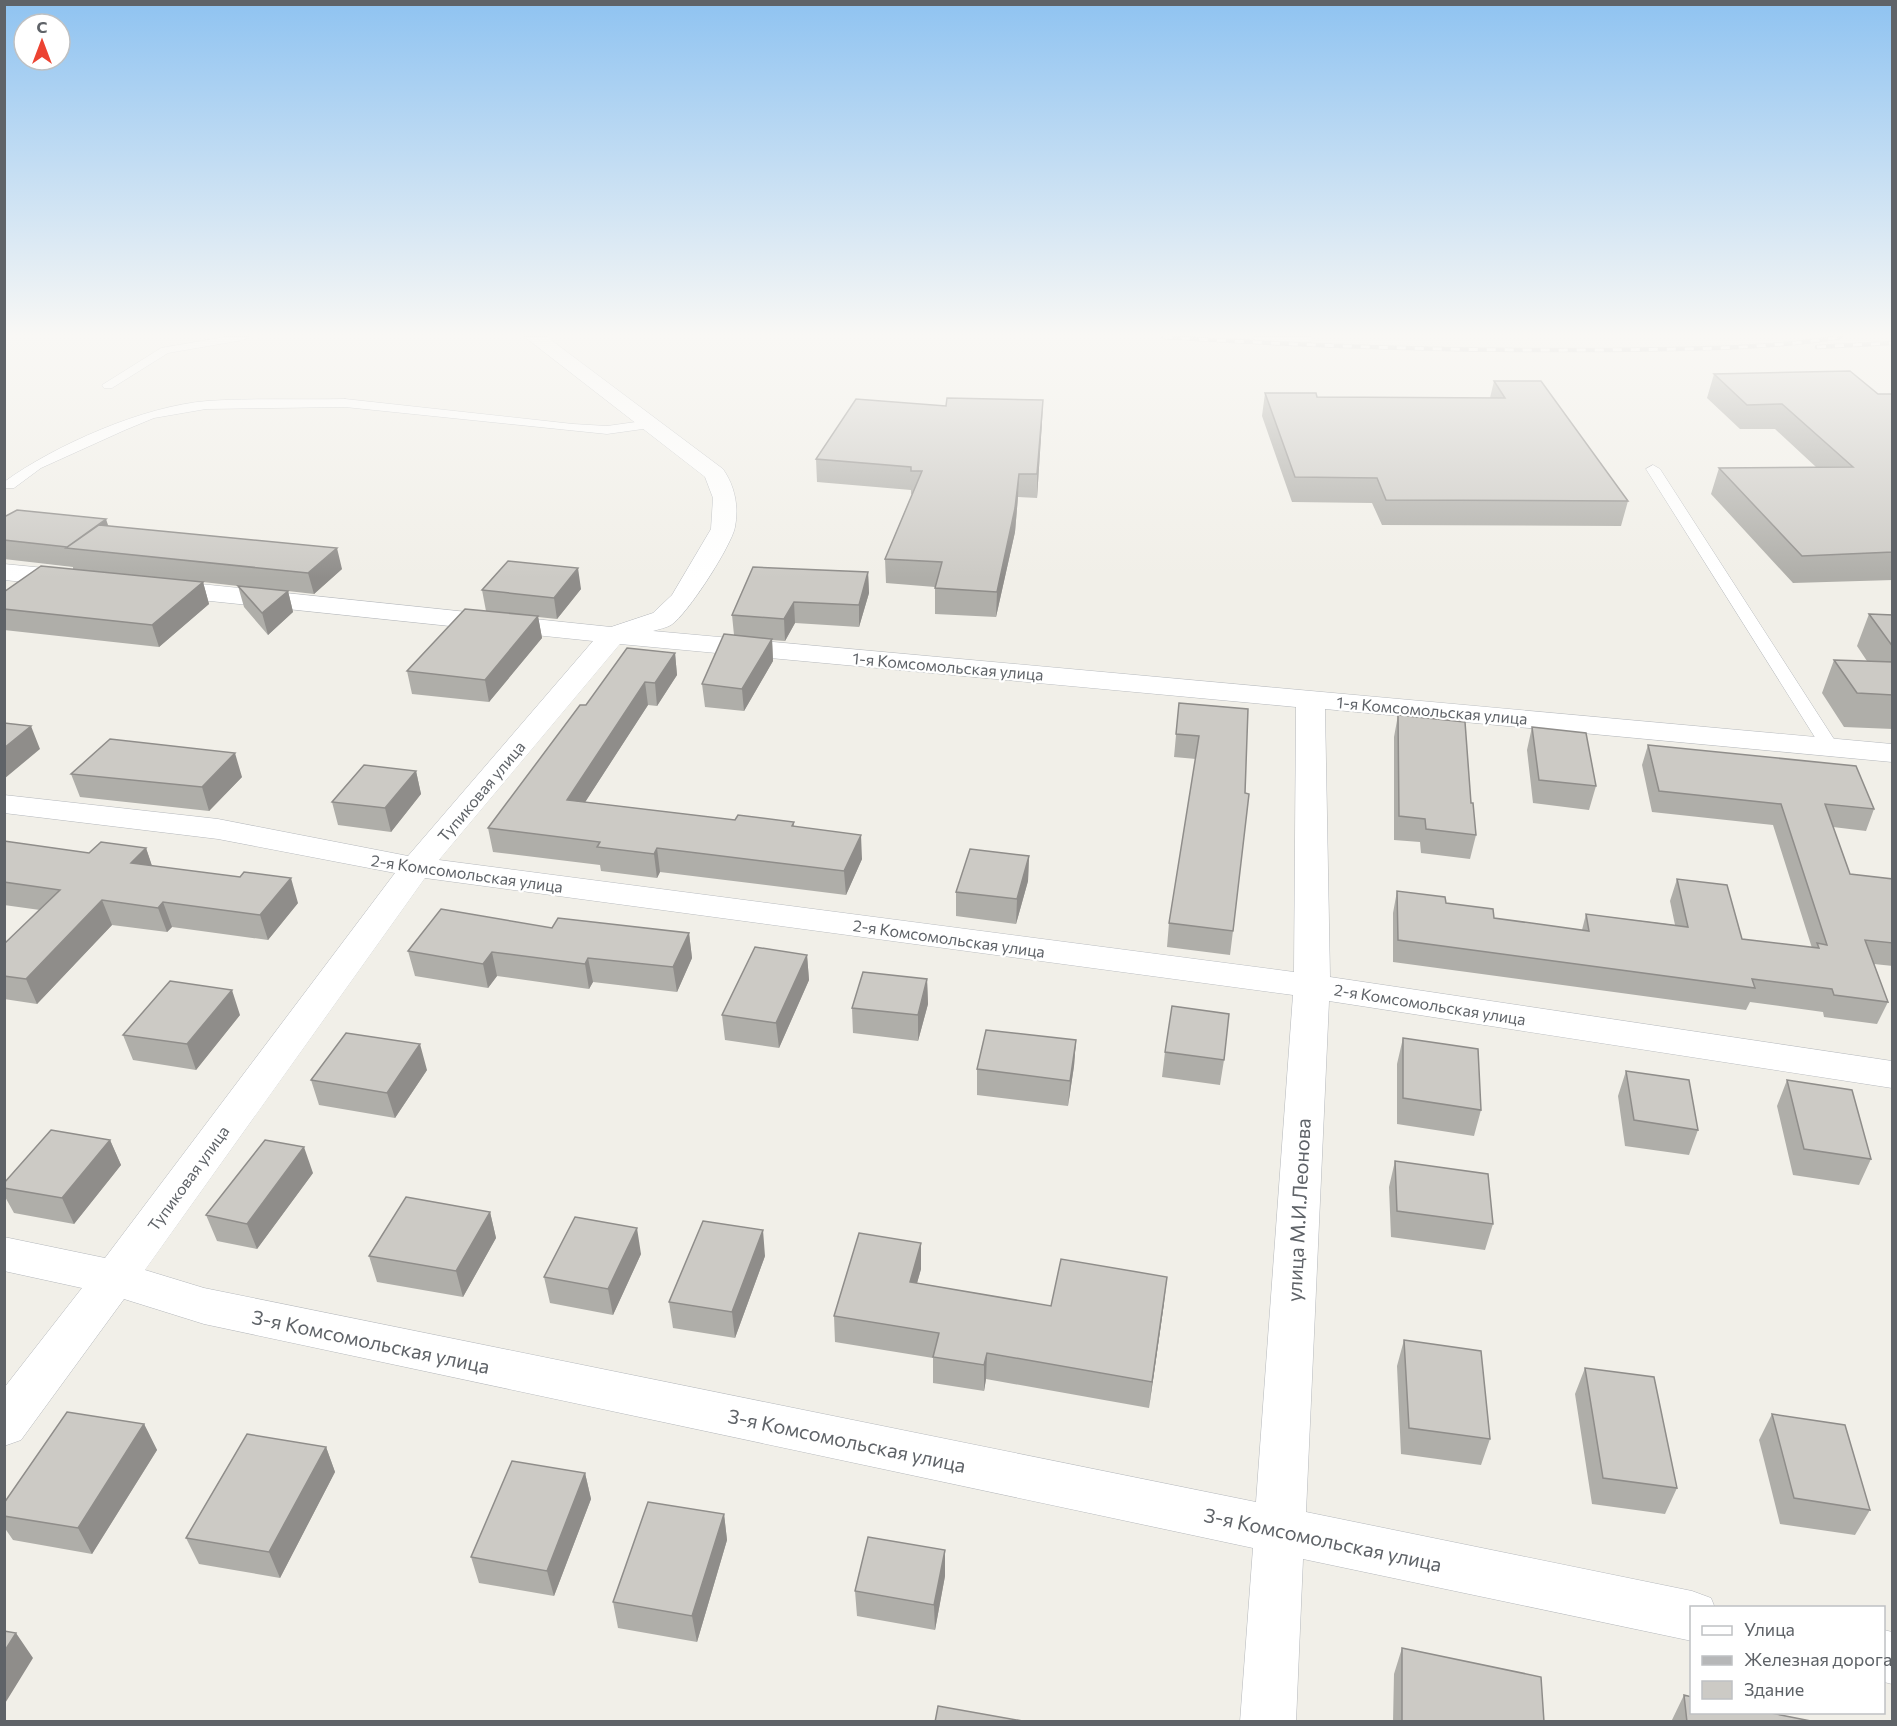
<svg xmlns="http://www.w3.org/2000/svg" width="1897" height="1726" font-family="Commissioner,sans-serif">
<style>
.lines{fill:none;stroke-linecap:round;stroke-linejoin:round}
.service-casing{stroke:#b5b8bc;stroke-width:1}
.minor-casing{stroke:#b5b8bc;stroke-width:1}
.service{fill:#fff;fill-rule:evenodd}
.minor{fill:#fff;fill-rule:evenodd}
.rail-casing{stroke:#b6b7b8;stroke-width:4.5}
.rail{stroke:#fff;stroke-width:3;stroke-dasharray:9;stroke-linecap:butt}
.wall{fill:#afaea9}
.shaded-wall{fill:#8f8d8a}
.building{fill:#cccac5;stroke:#8f8d8a;stroke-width:1.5}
.labels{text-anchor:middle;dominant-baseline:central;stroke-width:4.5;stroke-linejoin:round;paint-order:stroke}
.street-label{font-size:16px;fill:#5f6368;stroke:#fff}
.near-street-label{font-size:20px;fill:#5f6368;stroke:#fff}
</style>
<rect width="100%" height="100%" fill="#f1efe8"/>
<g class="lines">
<defs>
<path id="service" d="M225,337h24l-6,3 -75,13 -56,35h-8l-2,-3 59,-37z
M345,399l228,25 34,2 43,-6 6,4 -6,4 -43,6 -262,-27 -139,2 -52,9 -29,12 -84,38 -27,20h-10v-6c51,-37 140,-76 203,-81 46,-3 92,-1 138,-2z
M1653,465l7,4 179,278 -3,4h-12l-3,-4 -175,-278z"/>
<path id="minor" d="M525,337h22l176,132c12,17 16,38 12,58 -3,18 -48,88 -64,98 -5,3 -12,4 -18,6l1239,113v18l-567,-53 5,268 562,84v27l-563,-87 -23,511 386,79 19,7 4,10h-23v33l-389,-82 -7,163h-56l13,-174 -1049,-224 -80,-25 -103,141 -17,6v-58l78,-100 -78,-17v-34l101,21 290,-385 -177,-34 -214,-26v-18l214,24 190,37 185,-215 -431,-45 -9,-3 -4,-5 4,-5 9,-3 449,47 42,-14 19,-18 39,-66 2,-31 -8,-21zM620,644l676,63 -2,265 -855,-112zM425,878l868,117 -37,507 -1052,-214 -59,-18z
M1253,337h59l1,1 -3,4c-16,4 -38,3 -54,-1z
M4,564l71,7 9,3 4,5 -4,5 -9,3 -71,-7z
M1884,1630l8,2v52l-8,-2z"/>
</defs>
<use href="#service" class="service-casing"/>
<use href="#minor" class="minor-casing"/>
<use href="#service" class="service"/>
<use href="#minor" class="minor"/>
<defs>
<path id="rail" d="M1163,337c144,9 288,14 433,13 82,-1 163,0 245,-13
M1817,347l75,-4"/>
</defs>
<use href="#rail" class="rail-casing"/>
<use href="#rail" class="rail"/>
</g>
<path class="wall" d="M1714,374l164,20h15v186l-100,3 -82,-89 8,-26 97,-1 -41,-38h-35l-33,-31z
M1494,381l134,120 -7,25 -239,-1 -10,-22 -80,-1 -30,-86 3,-23 52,4 173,1z
M1042,422l-5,76 -19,-1 -3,35 -19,85 -61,-3v-27l-49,-4 -1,-24 27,-65h-1v-4l-94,-8 -1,-23z
M4,517l104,9 234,43 -28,25 -26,-3 5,21 -25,23 -24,-28 -6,-21 -35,-4 6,22 -50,43 -155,-17v-38l69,-23v-2l-69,-8z
M868,572l1,21 -10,34 -64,-4 -10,18 -13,-1 1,21 -29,50 -39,-4 -3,-23 32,-49 -2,-20z
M581,589l-24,30 -19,-2 4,21 -53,64 -77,-8 -5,-23 79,-60 -4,-21z
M1869,614l24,1v114l-49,-2 -22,-34 12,-33 33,1 -10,-15z
M675,653l2,22 -20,31 -9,-1 -63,97 150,18 59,2v5l68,32 -16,36 -186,-23 -3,6 -56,-7 -1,-6 -107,-13 -5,-24 98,-123z
M1179,703l69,6 -15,222 -3,24 -63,-8 2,-24 27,-164 -22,-2z
M1398,715l73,88 5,32 -6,24 -49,-6 -1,-11 -26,-2v-103z
M1532,727l64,59 -7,24 -56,-7 -6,-53z
M1648,745l226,64 -8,22 -33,-4 17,47 43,5v87l-19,-2 14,38 -11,22 -53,-7 -1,-5 -73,-10 -4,8 -353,-48v-49l4,-22 49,12 48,15 88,12 4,-16 89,11 -5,-24 7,-22 65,60 70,9 -39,-123 -121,-13 -10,-47z
M416,771l5,23 -30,38 -53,-7 -6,-23z
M71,774l171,3 -33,34 -129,-14z
M4,841l85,12 57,-5 6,18 146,37 -30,37 -96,-13 -5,5 -55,-7 -75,79 -33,-5v-55l36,-34 -36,-5z
M1029,856l-1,25 -12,43 -60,-8v-24z
M552,928l137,5 3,25 -15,34 -84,-10 -4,7 -92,-13 -9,12 -73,-12 -7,-25z
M807,955l2,25 -30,68 -54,-8 -3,-25z
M927,979l1,25 -10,37 -65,-8 -1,-25z
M240,1015l-44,55 -63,-10 -10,-25z
M1403,1038l78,72 -7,26 -77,-12v-60z
M1076,1040l-2,26 -6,40 -91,-11v-26z
M1165,1052l59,8 -4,25 -58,-8z
M427,1070l-32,48 -76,-13 -8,-25z
M1626,1071l72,59 -9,25 -64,-9 -7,-50z
M1787,1080l84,79 -12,26 -66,-10 -16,-69z
M110,1140l11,25 -47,59 -60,-11 -10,-18v-12z
M1395,1161l98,63 -8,26 -94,-13 -2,-50z
M313,1173l-56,76 -40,-8 -11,-26z
M490,1212l6,26 -33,59 -86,-15 -8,-26z
M921,1243v26l-4,14 134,23 113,-3 -15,105 -163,-29 -2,12 -51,-8v-25l-98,-16 -1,-26z
M641,1254l-28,61 -63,-12 -6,-26z
M765,1256l-30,82 -62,-10 -4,-26z
M1404,1340l86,99 -9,26 -80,-11 -4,-88z
M1585,1368l92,120 -12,26 -73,-10 -17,-110z
M1772,1414l98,96 -15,25 -75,-11 -21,-84z
M144,1424l13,26 -65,104 -79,-14 -9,-13v-24z
M326,1447l9,25 -55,106 -81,-14 -13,-26z
M585,1473l6,26 -37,97 -75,-13 -8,-26z
M724,1514l3,26 -30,102 -79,-14 -5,-26z
M945,1576l-10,54 -78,-14 -2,-25z
M1402,1648l142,74h-151l1,-48z
M1684,1695l132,27h-145z"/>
<path class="shaded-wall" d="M1043,400l-1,22 -5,76v-24z
M1019,474l-1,23 -3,35 -19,85 1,-25z
M106,519l7,21 -45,8z
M337,548l5,21 -28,25 -6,-21z
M578,568l3,21 -24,30 -3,-21z
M868,572l1,21 -10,34v-22z
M203,582l6,22 -50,43 -7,-22z
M288,591l5,21 -25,23 -6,-22z
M794,602l1,21 -10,18 -1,-22z
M538,616l4,22 -53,64 -4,-22z
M772,639l1,22 -29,50 -2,-22z
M675,653l2,22 -20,31 -2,-23z
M645,682l3,23 -77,119 -4,-24z
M31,726l9,23 -36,30v-31z
M235,753l7,24 -33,34 -7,-24z
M416,771l5,23 -30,38 -6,-24z
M861,835l1,24 -16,36 -2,-24z
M146,848l8,24 -23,-9z
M657,848l3,24 -3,6 -3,-24z
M1029,856l-1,25 -12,43 1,-25z
M291,878l7,25 -30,37 -8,-25z
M102,900l10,25 -75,79 -11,-25z
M163,902l9,25 -5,5 -9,-24z
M689,933l3,25 -15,34 -4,-25z
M492,952l5,24 -9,12 -5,-24z
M807,955l2,25 -30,68 -3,-25z
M588,958l5,24 -4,7 -4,-25z
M927,979l1,25 -10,37v-26z
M232,990l8,25 -44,55 -9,-26z
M1076,1040l-2,26 -6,40 2,-25z
M420,1044l7,26 -32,48 -8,-25z
M110,1140l11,25 -47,59 -12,-26z
M304,1147l9,26 -56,76 -10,-25z
M490,1212l6,26 -33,59 -7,-26z
M637,1228l4,26 -28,61 -5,-26z
M763,1230l2,26 -30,82 -3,-26z
M921,1243v26l-11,39v-26z
M1167,1277l-3,26 -15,105 3,-26z
M987,1353l-1,26 -2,12v-26z
M144,1424l13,26 -65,104 -14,-26z
M326,1447l9,25 -55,106 -11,-26z
M585,1473l6,26 -37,97 -7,-25z
M724,1514l3,26 -30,102 -5,-26z
M945,1550v26l-10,54 -1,-25z
M16,1633l17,25 -29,47v-53z"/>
<path class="building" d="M1850,371l28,23h15v158l-91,4 -83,-88 134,-1 -71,-63 -35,1 -33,-31z
M1494,381h47l87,120 -242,-1 -9,-22 -82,-1 -30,-84h51l1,4 188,1z
M947,398l96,2 -6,74h-18l-4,34 -18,84 -62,-4 7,-26 -57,-3 37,-88h-11v-4l-95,-8 40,-60 90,7z
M17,510l89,9 -39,28 -63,-7v-23z
M99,525l238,23 -29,25 -242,-25z
M508,561l70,7 -24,30 -72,-8z
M41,566l162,16 -51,43 -148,-16v-17z
M753,567l115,5 -9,33 -65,-3 -10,17 -52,-4z
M238,586l50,5 -26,22z
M465,609l73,7 -53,64 -78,-9z
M1869,614l24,1v32z
M724,634l48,5 -30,50 -40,-5z
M627,648l48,5 -20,30 -10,-1 -78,118 168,20 3,-5 56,7 -2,4 69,9 -17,36 -187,-23 -3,6 -57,-7 3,-5 -112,-14 92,-123h6z
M1834,660l59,2v33l-36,-2z
M1179,703l69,6 -3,84 4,1 -16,137 -64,-8 30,-187 -23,-2z
M1398,715l67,7 6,81h2l3,32 -50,-6 -1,-10 -26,-3z
M4,723l27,3 -27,22z
M1532,727l54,6 10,53 -57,-6z
M110,739l125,14 -33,34 -131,-13z
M1648,745l208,21 18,43 -49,-5 25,70 43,5v64l-28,-3 23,62 -54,-7 -2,-6 -80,-10 3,9 -357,-48 -1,-49 48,6 1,6 47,6 1,9 95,13 -3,-17 102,13 -11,-48 50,6 15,54 77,9 -2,-5 10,2 -46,-141 -122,-13z
M364,765l52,6 -31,37 -53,-6z
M4,841l85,12 12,-11 45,6 -15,15 109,14 4,-5 47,6 -31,37 -97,-13 -5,6 -56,-8 -76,79 -22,-3v-32l56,-54 -56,-8z
M970,849l59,7 -12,43 -61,-7z
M441,909l111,19 6,-10 131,15 -16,34 -85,-9 -3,6 -93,-12 -9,12 -75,-13z
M755,947l52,8 -31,68 -54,-8z
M863,972l64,7 -9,36 -66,-7z
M170,981l62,9 -45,54 -64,-9z
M1172,1006l57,8 -5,46 -59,-8z
M986,1030l90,10 -6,41 -93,-12z
M346,1033l74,11 -33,49 -76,-13z
M1403,1038l75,11 3,61 -78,-12z
M1626,1071l63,9 9,50 -64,-10z
M1787,1080l65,10 19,69 -67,-10z
M51,1130l59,10 -48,58 -58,-10v-5z
M265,1140l39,7 -57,77 -41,-9z
M1395,1161l93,13 5,50 -96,-13z
M406,1197l84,15 -34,59 -87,-15z
M575,1217l62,11 -29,61 -64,-12z
M703,1221l60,9 -31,82 -63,-10z
M859,1233l62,10 -11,39 141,24 10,-47 106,18 -15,105 -165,-29 -3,12 -51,-8 6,-24 -105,-17z
M1404,1340l77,11 9,88 -81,-11z
M1585,1368l69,9 23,111 -74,-10z
M67,1412l77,12 -66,104 -74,-12v-13z
M1772,1414l73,11 25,85 -76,-12z
M247,1434l79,13 -57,105 -83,-14z
M512,1461l73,12 -38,98 -76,-14z
M648,1502l76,12 -32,102 -79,-14z
M868,1537l77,13 -11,55 -79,-14z
M4,1631l12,2 -12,19z
M1402,1648l139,29 3,45h-142z
M1684,1695l8,2v16h79l45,9h-129z
M938,1706l90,16h-93z"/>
<linearGradient id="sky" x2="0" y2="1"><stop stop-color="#8fc3f1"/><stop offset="0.58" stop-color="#f9f8f5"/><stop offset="1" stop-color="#f9f8f5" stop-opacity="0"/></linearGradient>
<rect width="1897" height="578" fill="url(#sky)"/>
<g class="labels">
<g class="street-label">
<text transform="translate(948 666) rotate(5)">1-я Комсомольская улица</text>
<text transform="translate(1432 710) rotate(5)">1-я Комсомольская улица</text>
<text transform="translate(481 791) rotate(-50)">Тупиковая улица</text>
<text transform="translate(467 873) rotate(8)">2-я Комсомольская улица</text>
<text transform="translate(949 938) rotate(8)">2-я Комсомольская улица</text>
<text transform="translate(1430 1004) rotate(9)">2-я Комсомольская улица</text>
<text transform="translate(188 1178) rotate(-54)">Тупиковая улица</text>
</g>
<g class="near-street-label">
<text transform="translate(1298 1210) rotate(-87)">улица М.И.Леонова</text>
<text transform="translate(371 1341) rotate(12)">3-я Комсомольская улица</text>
<text transform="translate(847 1440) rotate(12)">3-я Комсомольская улица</text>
<text transform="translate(1323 1539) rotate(12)">3-я Комсомольская улица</text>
</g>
</g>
<rect width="1897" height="1726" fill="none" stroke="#5f6368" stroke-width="12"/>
<rect x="1690" y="1606" width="195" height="108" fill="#ffffff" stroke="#bfc1c3" stroke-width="1.5"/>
<rect x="1702" y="1626" width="30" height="9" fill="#ffffff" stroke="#bfc1c3" stroke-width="1.5"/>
<text x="1744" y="1636" font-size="18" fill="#5f6368">Улица</text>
<rect x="1702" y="1656" width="30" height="9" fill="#b6b7b8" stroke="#bfc1c3" stroke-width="1.5"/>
<text x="1744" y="1666" font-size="18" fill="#5f6368">Железная дорога</text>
<rect x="1702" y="1681" width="30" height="18" fill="#cccac5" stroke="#bfc1c3" stroke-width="1.5"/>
<text x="1744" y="1696" font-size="18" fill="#5f6368">Здание</text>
<g transform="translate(42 42)"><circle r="28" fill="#ffffff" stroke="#bfc1c3" stroke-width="1.5"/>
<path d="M0-4.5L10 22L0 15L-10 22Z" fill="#ec4332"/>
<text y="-9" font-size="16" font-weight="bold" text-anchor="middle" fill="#5f6368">С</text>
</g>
</svg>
